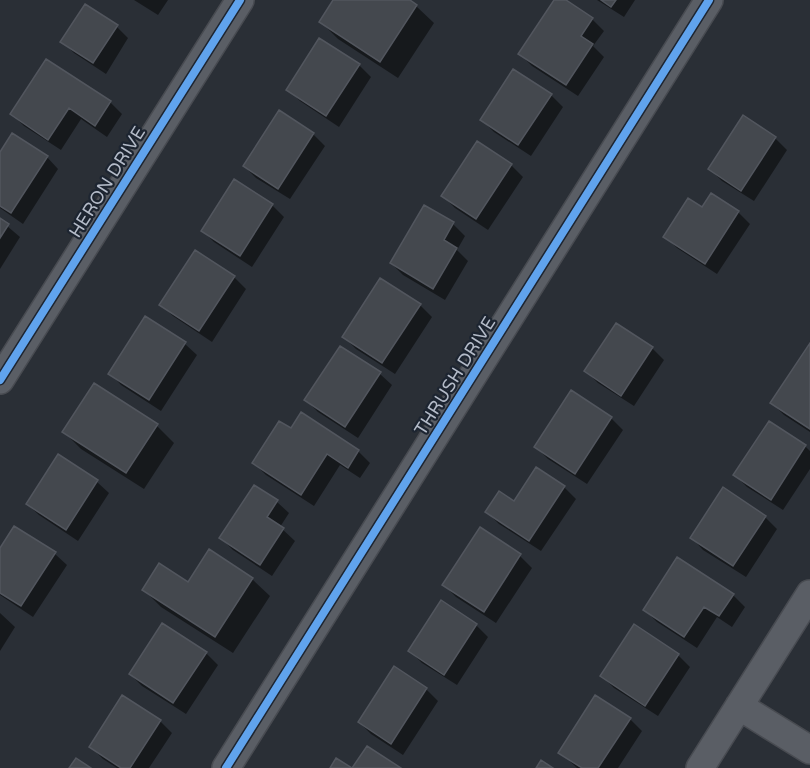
<svg xmlns="http://www.w3.org/2000/svg" width="810" height="768" font-family="'Varela Round',sans-serif">
<style>
.shadow{fill:#0007}
.building{fill:#44484e;stroke:#52565e;stroke-width:1.5}
.lines{fill:none;stroke-linecap:round;stroke-linejoin:round}
.street-casing{stroke:#484b51;stroke-width:30}
.street{stroke:#5a5e65;stroke-width:27}
.cycleway-casing{stroke:#1d2531;stroke-width:11}
.cycleway{stroke:#60a3ed;stroke-width:8}
.labels{text-anchor:middle;dominant-baseline:central;stroke-width:4.5;stroke-linejoin:round;paint-order:stroke}
.street-label{font-size:18px;fill:#b4bbc8;stroke:#1d2531}
</style>
<rect width="100%" height="100%" fill="#2a2f36"/>
<path class="shadow" d="M134,0h34l-10,15z
M335,0h72l9,6 18,17 -36,55 -60,-39 -17,-17z
M555,0h8l29,19 12,12 -11,15 11,11 -26,39 -46,-30 -12,-12z
M597,0h38l-11,17z
M117,27l11,11 -22,36 -32,-21 -12,-12z
M359,65l12,12 -32,50 -39,-26 -12,-12z
M551,95l12,12 -32,49 -37,-24 -12,-12z
M110,102l12,12 -15,23 -26,-18 -20,31 -37,-24 -12,-12z
M743,117l32,21 12,12 -33,51 -32,-20 -12,-12z
M313,134l12,12 -35,53 -34,-21 -12,-12z
M0,155l47,2 11,12 -35,55 -23,-16z
M511,165l12,12 -35,53 -33,-22 -12,-12z
M235,181l37,24 12,12 -32,50 -38,-25 -12,-12z
M424,207l29,17 12,12 -8,14 11,11 -23,39 -42,-25 -12,-12z
M703,209l35,3 12,12 -33,50 -40,-26 -12,-12z
M0,220l20,17 -20,32z
M234,277l12,12 -34,53 -39,-26 -12,-11z
M420,305l12,12 -37,57 -39,-25 -12,-12z
M145,318l40,26 12,11 -36,56 -40,-26 -11,-12z
M810,345v87l-26,-17 -12,-12z
M652,348l12,12 -30,46 -36,-23 -12,-12z
M380,374l12,11 -34,53 -40,-26 -12,-12z
M301,414l57,37 12,12 -10,15 -20,-13 -26,41 -48,-31 -12,-12 37,-33z
M611,418l12,12 -36,54 -39,-25 -12,-12z
M157,426l17,17 -30,46 -63,-40 -17,-17z
M805,446l5,5v18l-27,41 -36,-23 -12,-12z
M58,456l39,26 12,11 -31,48 -39,-26 -12,-11z
M564,487l12,12 -35,52 -42,-27 -12,-12z
M277,502l12,11 -9,14 15,14 -23,35 -39,-26 -12,-12z
M765,517l12,12 -31,48 -43,-27 -11,-12z
M480,530l40,26 12,12 -36,55 -40,-26 -12,-12z
M0,551l55,3 12,11 -34,52 -33,-22z
M209,551l43,28 18,17 -37,57 -72,-46 -17,-17 44,-6z
M733,595l12,12 -13,20 -15,-10 -20,31 -40,-26 -12,-12z
M441,602l35,23 12,12 -31,48 -35,-22 -12,-12z
M0,613l15,14 -15,24z
M206,653l12,12 -32,49 -44,-28 -12,-12z
M678,655l12,12 -32,49 -44,-28 -12,-12z
M426,689l12,12 -35,54 -32,-21 -12,-12z
M630,719l12,12 -24,37h-41l-17,-16z
M160,721l12,12 -23,35h-32l-14,-9 -12,-12z"/>
<path class="building" d="M333,0h77l7,5 -37,57 -61,-40z
M554,0h12l27,18 -12,18 12,8 -27,41 -48,-31z
M601,0h15l-5,7z
M85,4l33,21 -25,38 -33,-21z
M319,38l41,26 -34,52 -40,-26z
M46,59l65,42 -16,25 -26,-18 -21,32 -38,-26z
M513,69l39,25 -34,51 -38,-25z
M279,110l35,23 -36,56 -35,-23z
M743,115l33,22 -35,54 -33,-22z
M12,133l36,23 -37,57 -11,-7v-54z
M477,141l35,23 -36,55 -35,-23z
M234,179l39,25 -33,52 -39,-25z
M711,193l28,18 -34,53 -42,-27 25,-39 14,9z
M424,205l30,17 -10,18 13,8 -24,41 -43,-26z
M0,218l9,6 -9,14z
M195,250l40,26 -36,55 -40,-26z
M380,278l41,26 -39,59 -40,-26z
M145,316l41,26 -37,58 -41,-26z
M616,323l37,24 -32,49 -37,-25z
M810,343v86l-40,-26z
M340,346l41,26 -36,55 -41,-27z
M94,383l64,41 -32,49 -64,-41z
M571,390l41,27 -37,57 -41,-27z
M301,412l58,38 -11,18 -21,-14 -26,41 -49,-32 27,-42 12,7z
M769,421l37,24 -35,55 -38,-25z
M58,454l40,26 -32,50 -40,-26z
M536,467l29,19 -36,55 -44,-29 14,-21 15,10z
M254,485l24,15 -11,17 17,11 -24,37 -41,-27z
M723,487l43,29 -33,50 -43,-28z
M14,526l42,26 -35,54 -21,-13v-45z
M480,527l41,27 -37,58 -42,-27z
M209,549l44,29 -38,59 -73,-47 17,-27 29,19z
M677,557l57,37 -15,22 -15,-9 -20,30 -41,-27z
M441,600l36,24 -33,51 -36,-24z
M162,623l45,29 -34,51 -44,-29z
M634,624l45,30 -34,52 -45,-30z
M394,666l33,22 -36,56 -33,-22z
M122,695l39,25 -31,48h-9l-32,-21z
M595,695l36,23 -33,50h-16l-24,-15z
M367,746l34,22h-49z
M76,758l15,10h-22z
M336,758l16,10h-22z
M541,760l12,8h-17z"/>
<g class="lines">
<defs>
<path id="street" d="M0,380l240,-380
M739,706l71,44
M226,768l483,-768
M700,768l110,-174"/>
</defs>
<use href="#street" class="street-casing"/>
<use href="#street" class="street"/>
<defs>
<path id="cycleway" d="M0,380l240,-380
M226,768l483,-768"/>
</defs>
<use href="#cycleway" class="cycleway-casing"/>
<use href="#cycleway" class="cycleway"/>
</g>
<g class="labels">
<g class="street-label">
<text transform="translate(107 182) rotate(-58)">HERON DRIVE</text>
<text transform="translate(455 376) rotate(-58)">THRUSH DRIVE</text>
</g>
</g>
</svg>
